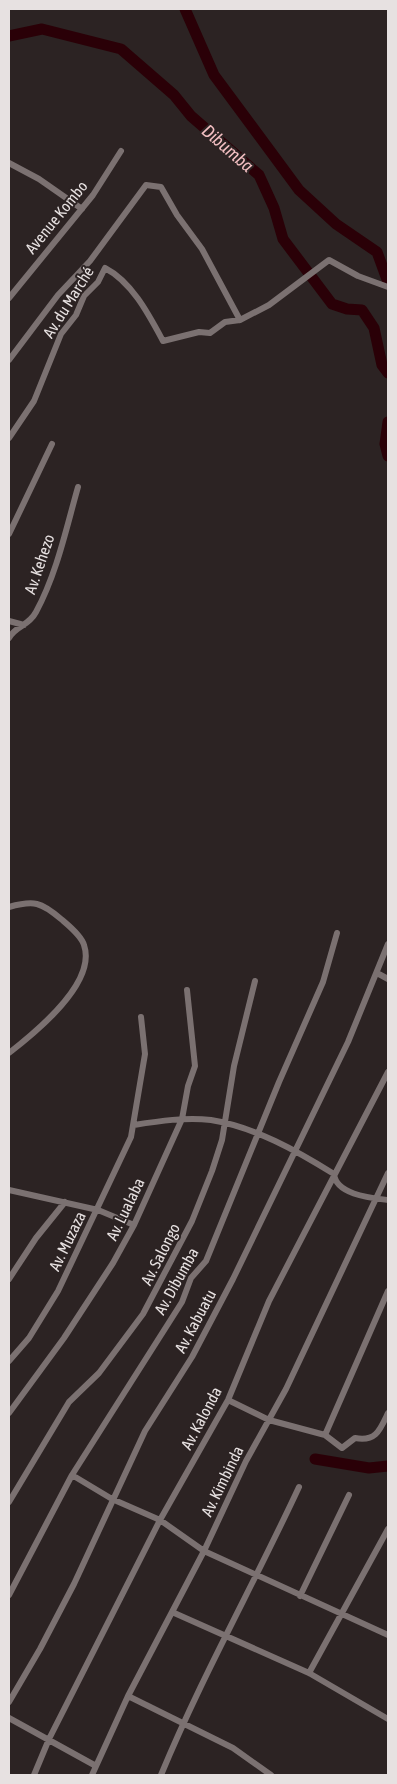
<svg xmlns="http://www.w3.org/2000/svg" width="397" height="1784" font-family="'Asap Condensed',sans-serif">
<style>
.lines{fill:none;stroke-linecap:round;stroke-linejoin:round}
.river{stroke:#2a0007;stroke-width:11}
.minor{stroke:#7b7171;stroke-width:6}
.labels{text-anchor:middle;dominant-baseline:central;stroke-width:4;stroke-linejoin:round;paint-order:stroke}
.street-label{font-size:16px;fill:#e7e1e1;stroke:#2c2323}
.water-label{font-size:18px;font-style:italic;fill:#f3bfc2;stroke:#2c2323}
</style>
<rect width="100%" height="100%" fill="#2c2323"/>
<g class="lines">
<path class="river" d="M185,9l29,66 85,115 37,34 41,28 11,30
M9,36l33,-7 79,20 53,46 17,21 68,59 15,33 9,31 49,65 15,5 15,1 12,18 8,37 6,8
M388,422l-3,22 3,12
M315,1459l54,9 19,-2"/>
<path class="minor" d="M9,163l30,16 43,30
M9,298l84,-103 28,-44
M9,360l49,-65 32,-34 56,-76 15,2 16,28 25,34 38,71
M9,438l25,-37 27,-67 15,-19 8,-19 14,-14 7,-14c27,14 44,47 58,73l36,-9 11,1 15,-11 15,-2 29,-15 60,-45 29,16 30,11
M9,534l43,-90
M9,621l15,4
M9,638c7,-13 19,-11 27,-26 21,-39 30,-83 42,-125
M9,907c25,-7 32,-5 52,12 7,6 20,16 23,26 13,38 -48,87 -75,108
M377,973l11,6
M134,1125c25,-4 52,-8 77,-5 44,7 86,31 123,54 2,21 38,24 54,26
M9,1190l89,20 36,15
M9,1279l27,-41 29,-36
M9,1361l20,-23 29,-47 73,-154 14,-83 -4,-37
M228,1400l41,20 56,15 17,13 13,-10c21,4 25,-8 33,-25
M9,1413l55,-75 49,-75 21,-38 48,-106 6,-33 7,-20 -8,-76
M325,1435l63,-144
M72,1475l40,24 48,21 44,31 184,84
M9,1502l60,-100 30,-29 44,-59 49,-93 20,-50 10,-31 12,-74 21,-85
M9,1595l63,-120 110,-173 9,-24 15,-17 73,-179 44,-100 14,-49
M300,1596l49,-101
M172,1612l137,61 79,46
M309,1673l79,-144
M128,1696l105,52 38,27
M9,1702l31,-53 34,-65 71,-153 47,-74 41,-78 115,-237 40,-98
M9,1718l87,48
M34,1775l15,-36 111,-219 68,-120 41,-99 119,-229
M92,1775l36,-79 76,-145 42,-90 40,-72 102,-216
M161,1775c41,-99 93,-191 138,-288"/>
</g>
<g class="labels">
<g class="street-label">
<text transform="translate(56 217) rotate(-51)">Avenue Kombo</text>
<text transform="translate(68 302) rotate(-58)">Av. du Marché</text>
<text transform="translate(39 564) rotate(-71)">Av. Kehezo</text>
<text transform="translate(125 1209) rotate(-64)">Av. Lualaba</text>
<text transform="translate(67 1241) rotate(-64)">Av. Muzaza</text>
<text transform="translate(160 1254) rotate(-63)">Av. Salongo</text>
<text transform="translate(176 1281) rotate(-61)">Av. Dibumba</text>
<text transform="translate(195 1321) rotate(-62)">Av. Kabuatu</text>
<text transform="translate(201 1418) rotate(-62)">Av. Kalonda</text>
<text transform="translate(222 1481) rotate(-64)">Av. Kimbinda</text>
</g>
<g class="water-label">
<text transform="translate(228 148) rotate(41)">Dibumba</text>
</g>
</g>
<rect width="397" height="1784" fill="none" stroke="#e7e1e1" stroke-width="20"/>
</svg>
